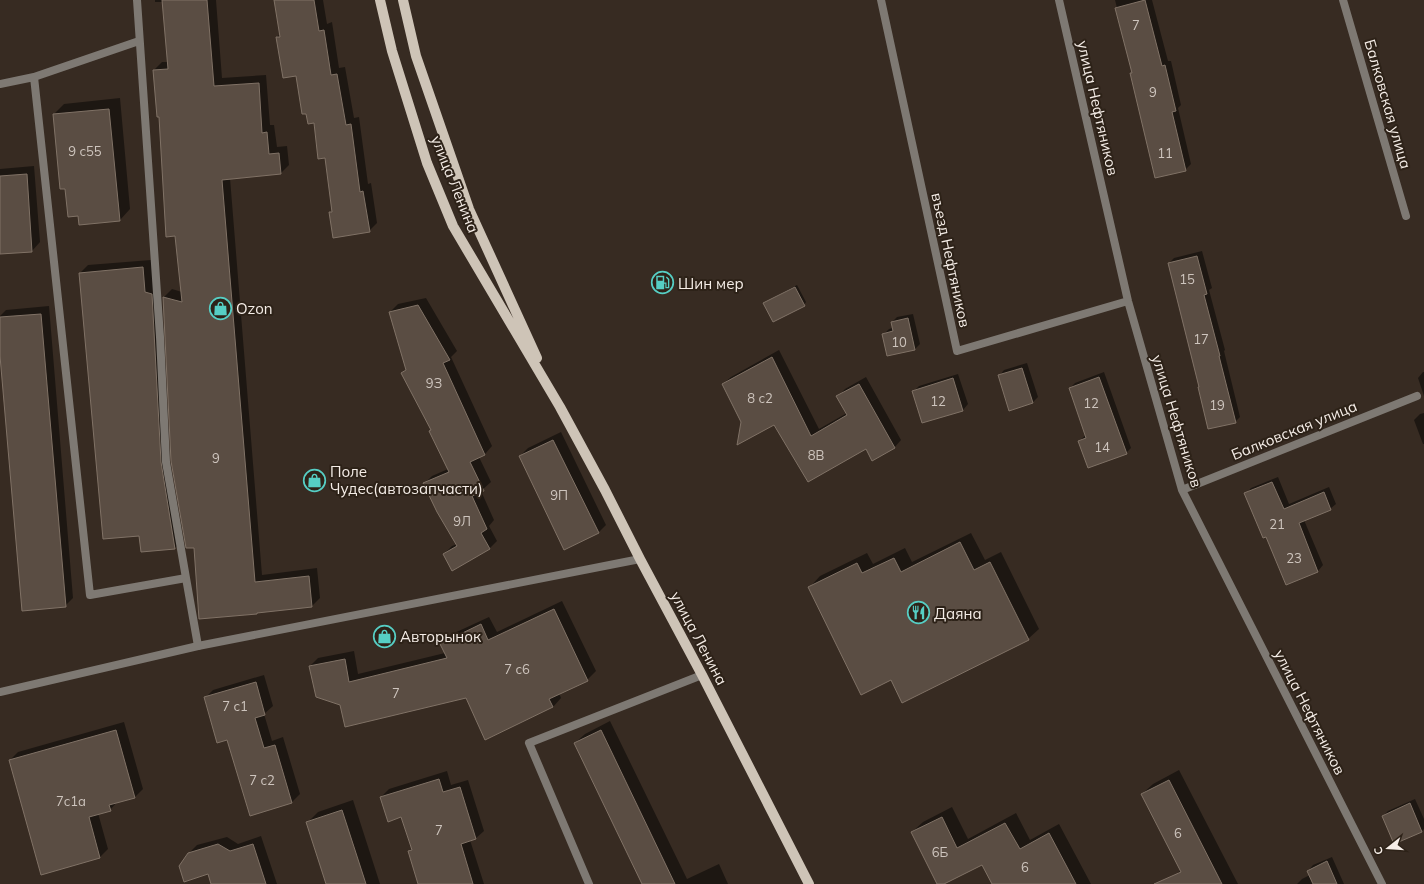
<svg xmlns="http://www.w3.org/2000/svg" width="1424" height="884" font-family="Mulish,sans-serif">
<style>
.shadow{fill:#0007}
.building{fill:#5a4d43;stroke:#807266}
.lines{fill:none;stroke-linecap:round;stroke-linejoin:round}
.minor{stroke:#7e7973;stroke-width:8}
.tertiary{stroke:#7e7973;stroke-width:8}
.primary{stroke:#cec4b7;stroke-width:10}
.labels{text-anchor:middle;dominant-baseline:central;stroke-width:4;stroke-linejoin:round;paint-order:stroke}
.number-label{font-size:13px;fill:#cec5be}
.street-label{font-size:15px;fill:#f5ede7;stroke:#2d2218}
.poi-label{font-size:15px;fill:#f5ede7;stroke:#2d2218;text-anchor:start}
</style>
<rect width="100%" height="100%" fill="#372b22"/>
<path class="shadow" d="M155,0h61l6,78 44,-3 4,50h4l3,22 10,-1 2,19 -8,8 -51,5 32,397 55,-7 3,30 -8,8 -54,6 -1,1 -62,-66 -23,-86 -8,-164 8,-8 10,3 -28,-222 8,-8h6l-5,-60h-8z
M275,0h48l4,24 5,-2 7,46 6,-1 9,51 5,-1 9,67 3,-1 6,40 -8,8 -39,-18 3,-4 -7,-52 -11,-35 -19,-47 -19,-38 3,-3z
M1115,0h37l16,61h3l10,44 -3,3 13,56 -6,6 -54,-96 2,-2z
M120,98l10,111 -10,11 -41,-5 -25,-101 10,-10z
M34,166l6,76 -8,9 -32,2v-84z
M1202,251l10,37 -3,2 16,60 -1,1 16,66 -5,5 -35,-35 -31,-124 5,-5z
M151,260l17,194 15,86 -8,8 -33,3 -2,-16 -60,-262 8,-8z
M797,285l9,17 -2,3 -40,-2z
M426,298l31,53 -6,6 41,89 -7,8 -6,3 12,25 -10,9 13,29 -5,6 8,15 -8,8 -45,5 8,-8 5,-2 -33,-60 8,-8 16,-7 -16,-40 -30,-56 5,-5 -17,-56 8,-8z
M49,306l24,292 -8,8 -65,-262v-28l6,-6z
M913,314l7,30 -5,5 -31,-15 5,-5 4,-1 -1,-6 5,-5z
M779,350l40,79 28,-16 -9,-16 7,-8 21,-12 35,63 -7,8h-28l-58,33 -33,-58 -33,-1 -19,-38 8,-7z
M1027,363l11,34 -5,5 -23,8 -11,-34 5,-6z
M1104,372l27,76 -5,5 -47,-12 7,-6 -16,-47 5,-5z
M1423,372h1v24l-6,-18z
M958,374l10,30 -5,6 -49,-19 5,-5z
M1424,413v31h-1l-9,-24 6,-6z
M561,432l45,93 -8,8 -78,-77 8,-8z
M1278,477l11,27 40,-17 7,17 -6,5 -26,11 19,45 -5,6 -32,13 -19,-48 -21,-42 5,-6z
M971,533l14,27 16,-8 38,77 -11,10 -137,40 -81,-92 10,-11 47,-23 6,11 32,-16 7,14z
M562,601l34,70 -9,9 -28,13 2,5 -8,9 -87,-10 -125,8 -31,-39 8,-8 36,-7 4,23 87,-21 -4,-9 9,-9 39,-18 8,15z
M264,675l9,31 -9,8 8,27 11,-4 17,57 -8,8 -41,12 -23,-75 -23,-41 8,-8z
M610,721l77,158 32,-15 9,20h-84l-69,-141 10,-9z
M124,722l19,67 -8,8 -17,4 -8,9 -12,3 10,36 -8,8 -58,16 -32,-113 8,-8z
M1179,770l59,114h-56l-5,-10 4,-4 -39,-76 11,-10z
M447,771l4,14 17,-5 16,51 -9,8 -5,1 14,44h-65l-10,-33 3,-3 -10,-32 -21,-19 8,-8z
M1415,799l9,20v10l-2,2 -27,12 -12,-27 5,-5z
M353,800l27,84h-53l-20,-61 11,-11z
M952,807l16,32 48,-26 14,27 29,-16 32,60h-98l-11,-20 -40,20h-4l-26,-52 11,-10z
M261,836l16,48h-65l-3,-11 -21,-19 9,-9 30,-8 11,7z
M1332,857l12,27h-47l5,-5 8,-4 -2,-4 5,-6z"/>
<path class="building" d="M162,0h45l7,86 45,-3 3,50 5,-1 2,22 10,-1 2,21 -59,6 33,402 54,-6 3,31 -55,6v1l-58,5 -5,-71h-8l-15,-87 -8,-164 19,5 -7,-66 -9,1 -7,-120h-2l-4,-47 15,-1z
M274,0h40l5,31 5,-1 7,45 6,-1 9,51 5,-1 9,68 3,-1 7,41 -37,6 -4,-26h3l-7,-54 -7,1 -4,-36 -6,1 -2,-10h-4l-6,-38 -13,2 -7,-41h4z
M1145,0l17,66 3,-1 11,46 -4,1 14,59 -31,7 -25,-105h2l-17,-65z
M109,109l11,112 -41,4 -1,-9 -10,1 -3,-28h-5l-7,-75z
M27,174l5,78 -32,2v-78z
M1197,256l10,38 -3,1 16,61h-1l17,67 -28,6 -10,-42h1l-31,-124z
M143,267l2,25 7,2 9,168 14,87 -34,3 -2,-16 -36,3 -24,-266z
M795,287l10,19 -32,16 -10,-19z
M418,305l32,55 -7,3 42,92 -15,7 14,29 -12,5 15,33 -6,4 9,16 -38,22 -9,-17 14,-8 -20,-34 -14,-29 26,-11 -20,-41 2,-1 -30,-57 5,-3 -17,-58z
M41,314l25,293 -44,4 -22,-255v-39z
M908,318l7,32 -28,6 -5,-22 11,-3 -2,-9z
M772,357l39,79 36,-21 -11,-19 23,-12 36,64 -23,13 -6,-12 -58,33 -34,-57 -37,20 4,-23 -19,-38z
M1022,368l11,35 -24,8 -11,-36z
M1099,377l28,77 -39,14 -10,-27 8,-3 -17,-50z
M953,378l10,33 -41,12 -10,-32z
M553,440l46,93 -35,17 -45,-94z
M1272,482l12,27 40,-17 7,18 -32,13 19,49 -32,13 -20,-48 -3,1 -19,-45z
M960,542l14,28 16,-8 39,78 -127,63 -11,-23 -30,15 -53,-108 49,-24 5,10 32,-15 7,14z
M554,609l34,72 -39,18 4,8 -68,33 -19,-42 -121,29 -5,-22 -24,-8 -7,-31 36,-7 4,23 98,-24 -7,-14 41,-20 7,16z
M256,682l9,33 -10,3 9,30 11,-3 17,58 -42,13 -23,-76 -10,3 -13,-46z
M116,730l19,68 -26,7 2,6 -22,6 11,41 -59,17 -32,-115z
M601,730l74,154h-33l-68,-141z
M439,779l4,13 17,-5 16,52 -15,5 12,40h-55l-10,-33 4,-1 -11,-33 -13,5 -8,-25z
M1169,780l53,104h-68l27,-12 -40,-78z
M1410,803l12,29 -28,12 -12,-28z
M342,810l24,74h-40l-20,-62z
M942,817l15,31 48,-25 15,26 29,-16 27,51h-84l-10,-19 -38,19h-7l-26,-52z
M218,844l12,7 23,-7 13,40h-55l-3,-10 -24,8 -5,-16 9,-13z
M1327,861l10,23h-24l-6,-13z"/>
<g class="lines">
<path class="minor" d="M137,0l23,337 6,125 20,116
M881,0l76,351 171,-50
M1059,0l69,301 54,189 200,394
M1343,0l63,216
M34,77l56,518 96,-17 12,68
M0,84l34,-7 105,-36
M1182,490l235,-94
M589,884l-60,-141 173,-68"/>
<path class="tertiary" d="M0,692l198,-46 442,-87"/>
<path class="primary" d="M380,0l12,51 35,112 26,63 107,181 45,83 35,69 62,116 107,209
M403,0l13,56 53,153 68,149"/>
</g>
<defs>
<symbol id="fuel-ring" viewBox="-11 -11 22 22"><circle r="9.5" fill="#2d2218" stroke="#56cec4" stroke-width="1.5"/><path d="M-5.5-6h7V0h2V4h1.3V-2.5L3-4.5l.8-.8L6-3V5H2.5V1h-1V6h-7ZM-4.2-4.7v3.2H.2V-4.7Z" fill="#56cec4"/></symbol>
<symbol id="shop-ring" viewBox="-11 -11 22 22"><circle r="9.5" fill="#2d2218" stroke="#56cec4" stroke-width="1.5"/><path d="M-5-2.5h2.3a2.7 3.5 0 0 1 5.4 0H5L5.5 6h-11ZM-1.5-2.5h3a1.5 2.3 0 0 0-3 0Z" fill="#56cec4"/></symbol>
<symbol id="restaurant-ring" viewBox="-11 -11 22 22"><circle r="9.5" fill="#2d2218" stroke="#56cec4" stroke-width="1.5"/><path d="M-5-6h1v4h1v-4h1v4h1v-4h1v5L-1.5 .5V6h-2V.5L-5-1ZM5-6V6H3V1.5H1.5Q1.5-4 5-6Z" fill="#56cec4"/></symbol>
</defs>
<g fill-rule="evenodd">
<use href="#fuel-ring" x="650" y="270" width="25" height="25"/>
<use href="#shop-ring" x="208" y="296" width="25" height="25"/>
<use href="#shop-ring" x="302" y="468" width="25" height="25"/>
<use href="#restaurant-ring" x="906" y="600" width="25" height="25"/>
<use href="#shop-ring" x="372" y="624" width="25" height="25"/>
</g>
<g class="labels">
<g class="number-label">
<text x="1136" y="25">7</text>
<text x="1153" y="92">9</text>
<text x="85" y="151">9 с55</text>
<text x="1165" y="153">11</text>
<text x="1187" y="279">15</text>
<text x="1201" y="339">17</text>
<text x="899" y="342">10</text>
<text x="434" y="383">9З</text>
<text x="760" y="398">8 с2</text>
<text x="938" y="401">12</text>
<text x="1091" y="403">12</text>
<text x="1217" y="405">19</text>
<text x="1102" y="447">14</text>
<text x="816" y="455">8В</text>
<text x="216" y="458">9</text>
<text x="559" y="495">9П</text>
<text x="462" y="521">9Л</text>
<text x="1277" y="524">21</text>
<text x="1294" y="558">23</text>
<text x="517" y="669">7 с6</text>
<text x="396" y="693">7</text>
<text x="235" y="706">7 с1</text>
<text x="262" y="780">7 с2</text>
<text x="71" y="801">7с1а</text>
<text x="439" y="830">7</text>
<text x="1178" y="833">6</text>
<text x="940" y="852">6Б</text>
<text x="1025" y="867">6</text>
</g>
<g class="street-label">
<text transform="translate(1388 104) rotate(74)">Балковская улица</text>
<text transform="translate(1098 108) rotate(77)">улица Нефтяников</text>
<text transform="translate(455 184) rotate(68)">улица Ленина</text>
<text transform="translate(951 260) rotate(78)">въезд Нефтяников</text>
<text transform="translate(1177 421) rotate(73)">улица Нефтяников</text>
<text transform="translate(1294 430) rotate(-22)">Балковская улица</text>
<text transform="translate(699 638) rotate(62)">улица Ленина</text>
<text transform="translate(1310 712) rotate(63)">улица Нефтяников</text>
</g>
<g class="poi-label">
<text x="678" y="283">Шин мер</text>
<text x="236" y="308">Ozon</text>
<text x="330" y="471">Поле<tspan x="330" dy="17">Чудес(автозапчасти)</tspan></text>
<text x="934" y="613">Даяна</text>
<text x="400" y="636">Авторынок</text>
</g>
</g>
<g transform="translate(1388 848) rotate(253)" stroke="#2d2218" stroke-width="3" paint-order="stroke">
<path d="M0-3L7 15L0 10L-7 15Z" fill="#f5ede7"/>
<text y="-6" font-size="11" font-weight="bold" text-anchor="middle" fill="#f5ede7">С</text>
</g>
</svg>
